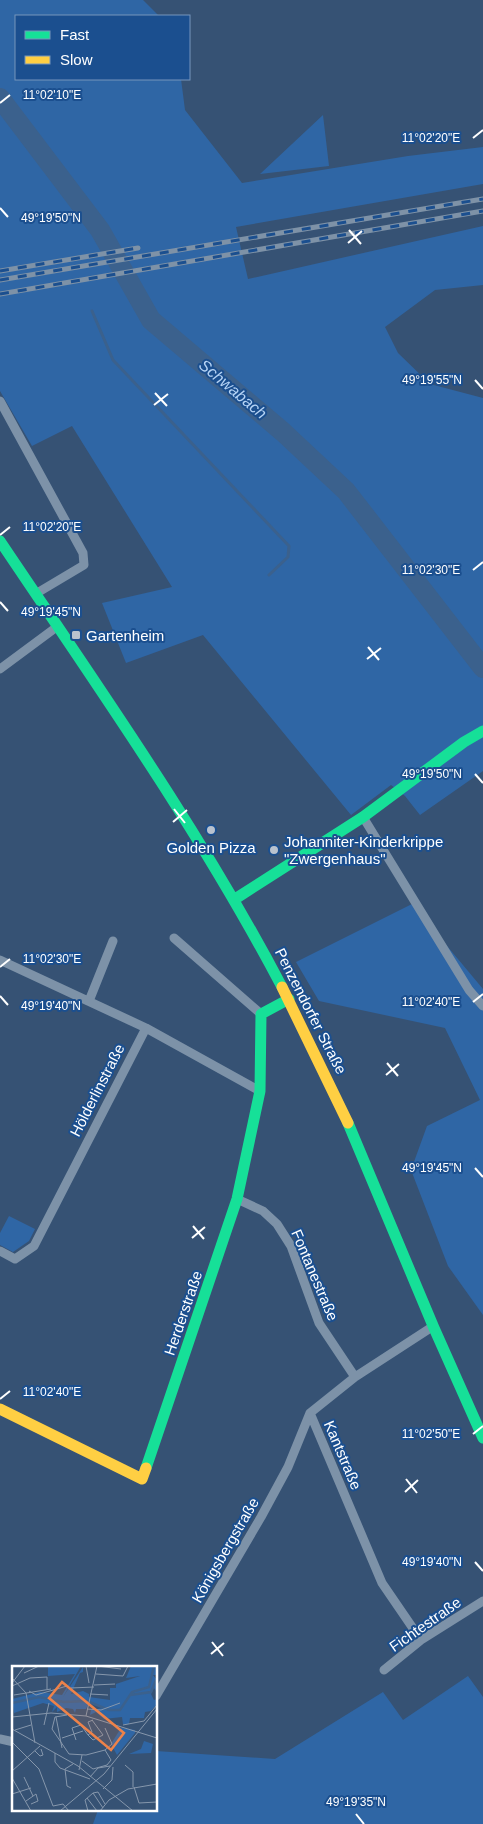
<svg xmlns="http://www.w3.org/2000/svg" width="483" height="1824" font-family="Helvetica,sans-serif">
<style>
.green{fill:#2f66a5}
.lines{fill:none;stroke-linecap:round;stroke-linejoin:round}
.stream{stroke:#3b618d;stroke-width:3}
.river{stroke:#3b618d;stroke-width:20}
.street{stroke:#7d92a8;stroke-width:9}
.fast{stroke:#16e098;stroke-width:11}
.slow{stroke:#ffcf43;stroke-width:11}
.rail-casing{stroke:#7e92a7;stroke-width:5}
.rail{stroke:#1b4f8f;stroke-width:3;stroke-dasharray:9;stroke-linecap:butt}
.ticks{fill:none;stroke:#fff;stroke-width:2}
.poi-dot{fill:#b9c2ce;stroke:#1b4f8f;stroke-width:2}
.labels{text-anchor:middle;dominant-baseline:central;stroke-width:4;stroke-linejoin:round;paint-order:stroke}
.poi-label{font-size:15px;fill:#fff;stroke:#1b4f8f;text-anchor:start}
.street-label{font-size:15px;fill:#fff;stroke:#1b4f8f}
.water-label{font-size:16px;font-style:italic;fill:#b5d3f5;stroke:#1b4f8f}
.inset-river{fill:none;stroke:#3b618d;stroke-width:2.5}
.inset-road{fill:none;stroke:#8697ac;stroke-width:1}
.view{fill:#ee8249;fill-opacity:0.15;stroke:#ee8249;stroke-width:2.5}
.inset-edge{fill:none;stroke:#fff;stroke-width:2.5}
.ticks-label{font-size:12px;text-anchor:middle;fill:#fff;stroke:#1b4f8f;stroke-width:4;stroke-linejoin:round;paint-order:stroke}
</style>
<rect width="100%" height="100%" fill="#365274"/>
<path class="green" d="M0,0h143l16,16h-143v63h165l4,31 57,73 166,-27 75,-9v37l-247,43 12,52 235,-53v59l-48,5 -50,37 13,26 32,31 53,14v373l-63,44 -15,-19 -14,-11 -40,30 -148,-180 -77,28 -24,-60 70,-16 -100,-161 -40,20 -32,-55z
M323,115l6,51 -69,8z
M412,904l71,85v326l-35,-49 -37,-96 16,-44 53,-26 -35,-72 -126,-27 -23,-39z
M9,1216l26,13 -6,12 -16,11 -13,-7v-12z
M468,1676l15,21v127h-390l5,-14h58v-59l119,8 108,-67 20,28z"/>
<g class="lines">
<path class="stream" d="M92,311l21,49 176,186 -1,11 -19,18"/>
<path class="river" d="M0,98l100,132 51,90 132,112 63,59 137,177"/>
<path class="street" d="M0,401l83,152 1,12 -47,28
M0,669l58,-43
M363,817l106,173 14,16
M174,938l87,76
M0,960l146,68
M89,1001l24,-60
M237,1199l26,12 14,13 14,22 28,77 36,54
M0,1251l15,8 19,-13 112,-218 114,63
M421,1640l-39,-57 -72,-170 45,-36 77,-50
M384,1670l37,-30 62,-39
M156,1696l105,-179 27,-50 22,-54
M0,1739l14,3"/>
<path class="fast" d="M0,541c98,146 200,290 282,446
M235,899l128,-82 101,-75 19,-11
M348,1123l86,205 49,110
M146,1468l91,-269 23,-108 1,-77 28,-15"/>
<path class="slow" d="M282,987l66,136
M0,1409l142,70 4,-11"/>
<defs>
<path id="rail" d="M0,271l138,-23
M0,280l483,-81
M0,294l483,-83"/>
</defs>
<use href="#rail" class="rail-casing"/>
<use href="#rail" class="rail"/>
</g>
<path class="ticks" d="M0,103l10,-8M473,138l10,-8M0,208l8,9M349,230l12,14M348,243l14,-12M475,380l8,9M155,393l12,13M154,405l14,-11M0,535l10,-8M473,570l10,-8M0,602l8,9M368,647l11,13M367,659l14,-11M475,774l8,9M174,809l11,14M173,822l14,-12M0,967l10,-8M0,996l8,9M473,1002l10,-8M387,1063l11,13M386,1075l13,-11M475,1168l8,9M193,1226l11,13M192,1238l13,-11M0,1399l10,-8M473,1434l10,-8M406,1479l11,14M405,1492l13,-12M475,1562l8,9M212,1642l11,14M211,1654l13,-11M356,1814l8,10"/>
<g class="poi-dot">
<rect x="71" y="630" width="10" height="10" rx="2.5"/>
<circle cx="211" cy="830" r="5"/>
<circle cx="274" cy="850" r="5"/>
</g>
<g class="labels">
<g class="poi-label">
<text x="86" y="635">Gartenheim</text>
<text x="284" y="841">Johanniter-Kinderkrippe<tspan x="284" dy="17">"Zwergenhaus"</tspan></text>
<text x="211" y="847" text-anchor="middle">Golden Pizza</text>
</g>
<g class="street-label">
<text transform="translate(311 1011) rotate(63)">Penzendorfer Straße</text>
<text transform="translate(97 1090) rotate(-63)">Hölderlinstraße</text>
<text transform="translate(315 1275) rotate(67)">Fontanestraße</text>
<text transform="translate(183 1313) rotate(-71)">Herderstraße</text>
<text transform="translate(343 1455) rotate(67)">Kantstraße</text>
<text transform="translate(225 1550) rotate(-60)">Königsbergstraße</text>
<text transform="translate(425 1624) rotate(-35)">Fichtestraße</text>
</g>
<g class="water-label">
<text transform="translate(233 389) rotate(40)">Schwabach</text>
</g>
</g>
<g transform="translate(12 1666)">
<rect width="145" height="145" fill="#365274"/>
<path d="M36,0h33l-18,31 20,-30v5l-3,1 -9,21 12,-3 6,3v-3v6l21,3v-12h6v-4l24,-8 -14,2 5,-12h26v9h-4l4,5v12l-3,-4 -3,6 3,6 3,-1v5l-6,7 -6,1 -1,6h-14l-1,6h-6l-1,-7 -18,2 -8,-7 -6,3 1,-5 12,-2 -14,-6 -3,7h-10l-1,4 -2,-4 -7,-1 -9,4v-5l-5,5 2,-6 -11,-3 -29,10 -2,-14 28,-7 22,3 13,-21 -27,2zM109,62l14,2v3l-18,22 -6,-11zM132,75l9,3 -2,9 -22,1 12,-5z" fill="#2f66a5"/>
<path class="inset-river" d="M118,29l21,-3 5,-12M0,37l27,-6 25,5 23,-1 22,9h11l12,-18 17,-5 5,-21"/>
<path class="inset-road" d="M74,0l3,17M85,0l24,3M12,7l15,-7M84,8l27,2 5,-10M0,12l14,15 9,50M0,17l13,-17M82,19l21,-1M0,20l18,-8 17,-1v12M59,22l23,-1M17,25l7,4 31,-9M78,28l18,1M2,29l37,-6M75,43l14,1 19,-7M55,49l-12,2 -3,12 17,25 17,1 19,-5 7,-6 -7,-16M74,50l11,-50M0,51l39,-4 35,3 71,22M44,51l6,31M32,59l5,-22M111,59l21,-4 13,-16M0,63l66,37 55,45M3,64l16,-5M76,69l5,5 10,-5 -11,-15M50,72l21,-7M64,74l-4,-12 9,-3 7,10 4,-3 -4,-10 5,-2M0,76l27,27 14,37 10,-2 6,7M23,85l5,5 3,-1 -2,-6M43,87v9l5,6 30,11M70,95l11,8 14,-4 4,-5 -6,-10M113,99l8,7v15M67,104l3,-15M0,105l28,-25M12,111l9,19M78,111l8,-9 12,-2M0,112l19,33M122,121l5,16 18,-1M59,122l-4,-2 -2,-17 8,-5M91,123l9,-9 1,-13M81,127l5,-1 7,12M81,127l10,15M0,128l19,-6M75,132l10,13M14,135l10,-7 2,7 -7,3M48,145l44,-37 53,-65M76,145l-3,-11 8,-7M88,145l9,-11 19,-11 29,-5"/>
<path class="view" d="M50,16l62,51 -13,17 -62,-52z"/>
<rect width="145" height="145" class="inset-edge"/>
</g>
<g class="ticks-label">
<text x="52" y="99">11°02'10"E</text>
<text x="431" y="142">11°02'20"E</text>
<text x="51" y="222">49°19'50"N</text>
<text x="432" y="384">49°19'55"N</text>
<text x="52" y="531">11°02'20"E</text>
<text x="431" y="574">11°02'30"E</text>
<text x="51" y="616">49°19'45"N</text>
<text x="432" y="778">49°19'50"N</text>
<text x="52" y="963">11°02'30"E</text>
<text x="431" y="1006">11°02'40"E</text>
<text x="51" y="1010">49°19'40"N</text>
<text x="432" y="1172">49°19'45"N</text>
<text x="52" y="1396">11°02'40"E</text>
<text x="431" y="1438">11°02'50"E</text>
<text x="432" y="1566">49°19'40"N</text>
<text x="356" y="1806">49°19'35"N</text>
</g>
<rect x="15" y="15" width="175" height="65" fill="#1b4f8f" stroke="#7695bc"/>
<rect x="25" y="31" width="25" height="8" fill="#16e098" stroke="#7695bc"/>
<text x="60" y="40" font-size="15" fill="#ffffff">Fast</text>
<rect x="25" y="56" width="25" height="8" fill="#ffcf43" stroke="#7695bc"/>
<text x="60" y="65" font-size="15" fill="#ffffff">Slow</text>
</svg>
